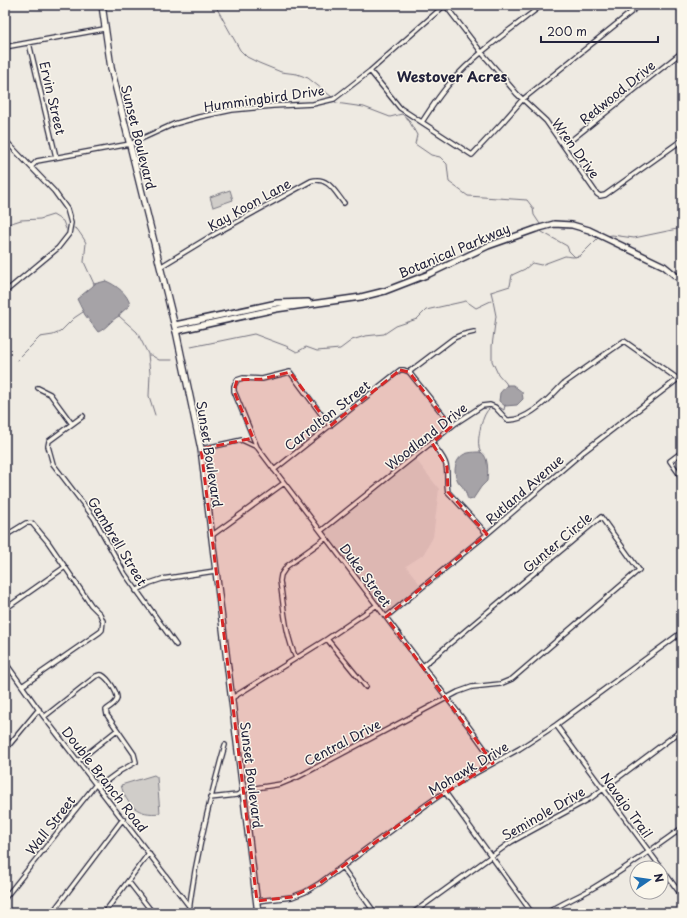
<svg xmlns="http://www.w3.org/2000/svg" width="687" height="918" font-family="'Playpen Sans',sans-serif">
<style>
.built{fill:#dfdbd5}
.green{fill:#d0cdc9;stroke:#797882}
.water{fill:#a6a3a7;stroke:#716f7c}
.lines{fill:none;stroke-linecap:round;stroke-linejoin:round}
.stream{stroke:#716f7c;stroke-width:1}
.street-casing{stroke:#22223b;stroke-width:6}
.secondary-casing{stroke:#22223b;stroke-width:8}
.primary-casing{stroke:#22223b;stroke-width:8}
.street{stroke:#fbf7ec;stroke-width:3.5}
.secondary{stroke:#fbf7ec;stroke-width:5}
.primary{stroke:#fbf7ec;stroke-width:5.5}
.marked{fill:#d62828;fill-opacity:0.2;stroke:#d62828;stroke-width:3;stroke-dasharray:8 5;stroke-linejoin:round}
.labels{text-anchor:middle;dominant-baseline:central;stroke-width:3;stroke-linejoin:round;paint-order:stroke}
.street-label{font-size:13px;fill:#22223b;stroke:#fbf7ec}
.neighbourhood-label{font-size:14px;font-weight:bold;fill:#22223b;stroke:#fbf7ec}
</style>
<rect width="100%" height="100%" fill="#eeeae2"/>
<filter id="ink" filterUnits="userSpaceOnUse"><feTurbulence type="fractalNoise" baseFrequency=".025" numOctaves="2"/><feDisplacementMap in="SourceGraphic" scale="8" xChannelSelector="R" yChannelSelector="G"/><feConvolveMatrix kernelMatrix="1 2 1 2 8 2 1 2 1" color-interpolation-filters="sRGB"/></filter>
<g filter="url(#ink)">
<path class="built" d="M414,457l25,32 -6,48 -10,18 -17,11 16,21 -36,30 -65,-86z"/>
<path class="green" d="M230,190l3,10 -20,7 -3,-10z
M154,775l3,2 3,36c-22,3 -34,-8 -39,-28z"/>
<path class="water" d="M106,281c10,4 22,13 24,24l-9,8 -2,3c-8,4 -13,13 -21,16l-13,-17 -8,-16 16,-13 1,-2z
M507,385h6l9,7 1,7 -6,6 -12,1 -6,-5 1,-8z
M481,452c8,5 7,20 6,29l-6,6 -8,12 -4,1c-3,-3 -2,-7 -5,-11 -2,-4 -6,-6 -7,-10 -5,-10 0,-24 11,-26 4,-1 9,-1 13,-1z"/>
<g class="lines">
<path class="stream" d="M215,5l25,45 7,7 12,6 22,9 16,2 11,4 24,19
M335,100l1,3 28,4 26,10 12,-3 6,5 9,16 -2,9 16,11 9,2 7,7 2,18 19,14 59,4 6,8 1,7 6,9
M5,225l16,-5 19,-1 13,-4 10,6 3,8
M74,228l3,1 7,10 2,4 -2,19 10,22
M541,231l1,1 25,14 2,5 6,6
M607,236l5,-1 22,3 48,-10
M491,292l19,-6 2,-11 13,-6 7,-6 9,2 24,-9 8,1 7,-1 18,-18
M493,301l3,15 -4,30v15l6,13 8,9 1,3
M119,316l18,16 11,22 2,19 -1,23 6,19
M191,347l63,-13 32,12 11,6 9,-5 11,4 23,-2 12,-9 13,-4 19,-2 12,-8 21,-7 9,-9 40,-9 10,7 17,-8 -2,-8
M149,355h2l8,5h13
M17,360l23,-23 13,-2 7,-3 14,-14 9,-6
M496,405l8,5 1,-5
M481,453c-1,-2 -2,-4 -2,-6 -2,-8 3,-34 11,-39"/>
<defs>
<path id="street" d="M445,5l37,48 35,41 29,27 51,73 3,2 5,-1 77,-55
M29,43l27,114
M5,47l99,-18
M370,71l30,37 72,47 30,-32 20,-23 118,-95
M422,122c9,-14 18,-28 29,-40 24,-28 62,-54 91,-77
M5,140l49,51 13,18 4,14 -2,11 -11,14 -53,44
M564,146l118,-94
M31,167l6,-6 93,-17 44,-20 25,-7 33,-7 41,-4 40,-2 21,-5 36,-28 75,-66
M160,267l51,-31 100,-55c17,-5 24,11 33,22
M409,372l45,-34 7,-3 13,-3
M38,388l12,6 22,30
M83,416l-34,25 -1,5 5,18 41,54 31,56 51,71
M432,443c5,7 12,14 14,22 2,9 0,18 2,27l39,42
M257,447l-23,-56v-5l3,-6 6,-2 19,1 28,-7 40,54
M201,449l41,-9 15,7 212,280 21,29 3,7
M682,452l-12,9 12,17
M274,470l126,-100h4l5,2 40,50 2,5
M321,531l135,-108 26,-17 8,-1 5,2 12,13c19,2 44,-23 56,-36l61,-43 54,38 -95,73 -96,82 -101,83
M5,536l21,-13h6l16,19 43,63 9,9 3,7 -1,9 -2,2 -78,54
M211,536l73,-53
M136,591l14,-8 12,-4 53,-8
M5,609l60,-42
M327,639l39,48
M296,658c-11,-24 -12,-51 -16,-77l1,-6 6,-9 39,-28
M5,662l39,55 145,189
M232,698l95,-59 50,-34
M44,717l52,-41c3,-1 4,-2 6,-1 6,3 16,18 15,24 -1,5 -8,8 -11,11l1,5 27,39 2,8 -16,9 -22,16
M556,725l126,171
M5,750l34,-41
M78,761l39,-31
M445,792l87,121
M210,798l27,-3 12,-6 32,-5 17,-7 160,-85 14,-5 28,-3 12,-5 127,-109 -38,-53 -178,149
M342,867l33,46
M128,881l25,32
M5,898l91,-114
M257,901l35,-4 13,-5 15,-9 106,-78 33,-23 60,-33 37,-24 126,-93
M52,913l71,-94
M104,913l45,-60
M189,913c1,-14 4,-28 6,-42 8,-43 18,-84 30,-126
M413,913l98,-71 80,-44 91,-68
M547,913c15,-10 31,-16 46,-25 31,-18 60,-39 89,-60"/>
<path id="secondary" d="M175,325l102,-22 31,-1
M176,331l100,-22 85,-12 24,-6 44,-17 59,-28 48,-17 18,-5 18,1 17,5 75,36 18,15"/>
<path id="primary" d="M102,5l9,63 65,263 25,118 57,464"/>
</defs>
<use href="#street" class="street-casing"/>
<use href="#secondary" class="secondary-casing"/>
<use href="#primary" class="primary-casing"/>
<use href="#street" class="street"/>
<use href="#secondary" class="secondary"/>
<use href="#primary" class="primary"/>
</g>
</g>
<path class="marked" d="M400,370l9,2 42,55 -19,16 15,24 1,25 39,42 -101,83 107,146 -67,42 -106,78 -28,14 -35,4 -56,-452 52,-11 -19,-47 3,-11 25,-1 28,-7 40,54z"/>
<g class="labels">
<g class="street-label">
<text transform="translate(617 92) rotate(-39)">Redwood Drive</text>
<text transform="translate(53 98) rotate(77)">Ervin Street</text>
<text transform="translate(264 98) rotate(-8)">Hummingbird Drive</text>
<text transform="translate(139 137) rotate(76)">Sunset Boulevard</text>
<text transform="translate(576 148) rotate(54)">Wren Drive</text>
<text transform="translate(249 204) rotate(-29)">Kay Koon Lane</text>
<text transform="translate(454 250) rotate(-23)">Botanical Parkway</text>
<text transform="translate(327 415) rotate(-38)">Carrolton Street</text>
<text transform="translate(426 436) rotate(-38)">Woodland Drive</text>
<text transform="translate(210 454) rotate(81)">Sunset Boulevard</text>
<text transform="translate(524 489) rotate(-41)">Rutland Avenue</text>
<text transform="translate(118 541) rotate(59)">Gambrell Street</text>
<text transform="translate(557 542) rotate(-40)">Gunter Circle</text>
<text transform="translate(366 575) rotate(53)">Duke Street</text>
<text transform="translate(342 742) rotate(-28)">Central Drive</text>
<text transform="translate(468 768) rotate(-31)">Mohawk Drive</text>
<text transform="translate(252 775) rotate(83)">Sunset Boulevard</text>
<text transform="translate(105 779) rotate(52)">Double Branch Road</text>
<text transform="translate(627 805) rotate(54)">Navajo Trail</text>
<text transform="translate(543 813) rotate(-30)">Seminole Drive</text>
<text transform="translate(50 825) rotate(-52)">Wall Street</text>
</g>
<g class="neighbourhood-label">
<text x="452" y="76">Westover Acres</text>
</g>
</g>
<rect width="687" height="918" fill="none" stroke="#fbf7ec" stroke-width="20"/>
<rect x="10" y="10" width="667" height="898" fill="none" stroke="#22223b" stroke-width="1.5" filter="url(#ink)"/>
<g transform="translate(649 880) rotate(77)"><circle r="19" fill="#fbf7ec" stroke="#a4a2a5"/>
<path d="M0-3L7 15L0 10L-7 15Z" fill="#1f6fb2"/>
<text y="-6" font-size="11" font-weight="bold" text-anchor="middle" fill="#22223b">N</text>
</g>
<path d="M541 36v6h117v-6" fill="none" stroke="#22223b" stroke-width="2"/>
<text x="547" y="36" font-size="12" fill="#22223b" stroke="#fbf7ec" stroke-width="3" paint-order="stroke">200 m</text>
</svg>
